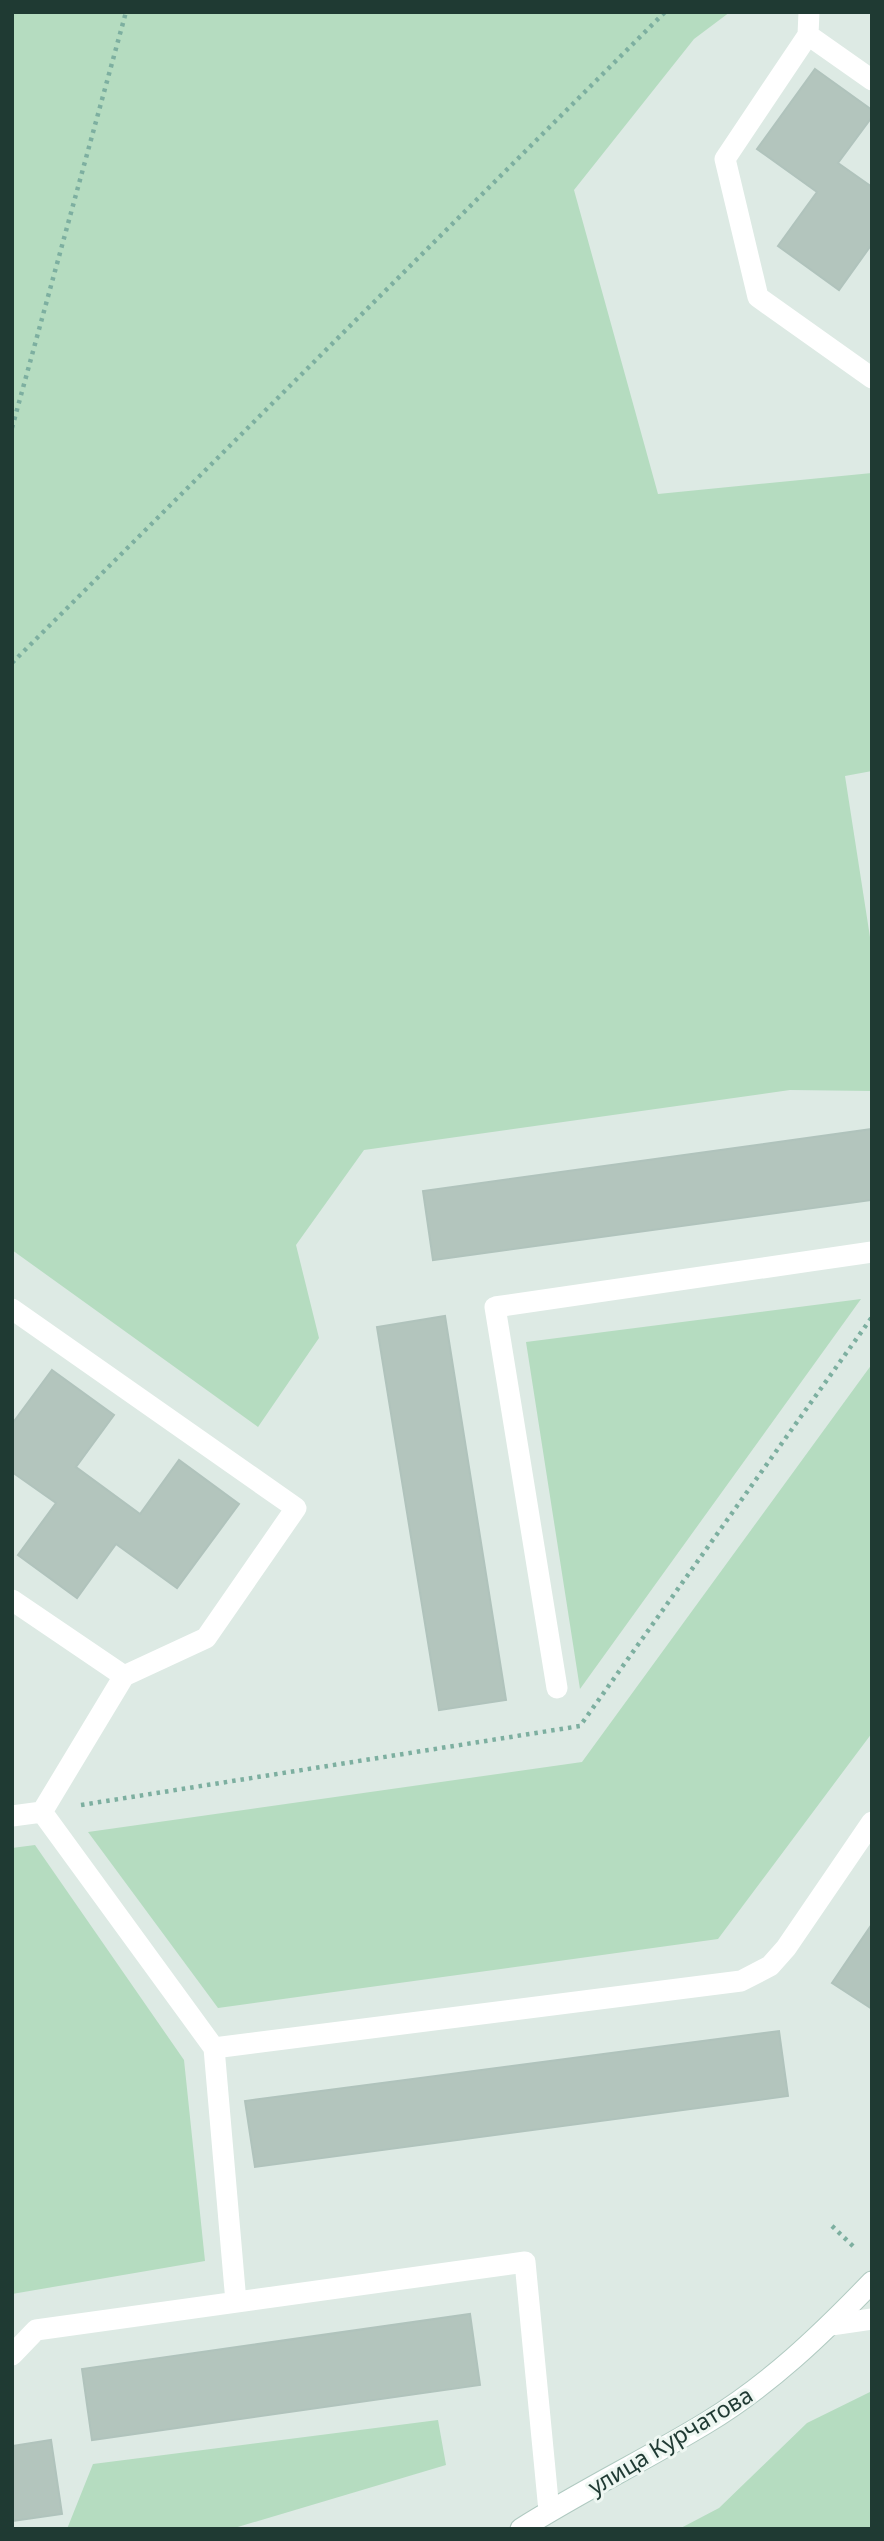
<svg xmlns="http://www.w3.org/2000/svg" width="884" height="2541" font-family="'Noto Sans',sans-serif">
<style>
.green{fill:#b5dcc0}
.building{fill:#b3c5bd;stroke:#b0c3bc;stroke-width:2}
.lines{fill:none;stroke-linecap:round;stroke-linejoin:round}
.secondary-casing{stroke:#b0cac1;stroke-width:23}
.path{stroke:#7dafa0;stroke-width:4.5;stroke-dasharray:3.5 5;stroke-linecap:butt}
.lane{stroke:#fff;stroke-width:21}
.street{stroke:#fff;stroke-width:21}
.secondary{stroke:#fff;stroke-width:21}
.labels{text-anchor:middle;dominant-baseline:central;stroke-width:6;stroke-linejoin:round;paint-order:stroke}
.street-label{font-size:23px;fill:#1f3a33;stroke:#eef7f2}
</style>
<rect width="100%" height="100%" fill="#ddeae4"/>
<path class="green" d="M12,12h718l-36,27 -120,151 84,304 214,-21v298l-27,5 27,174v141l-82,-1 -426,60 -68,95 23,93 -61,89 -246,-177z
M861,1299l-281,390 -54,-347z
M872,1364v369l-154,206 -500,69 -130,-176 494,-70z
M35,1845l149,215 21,201 -193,33v-446z
M872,2391v138h-193l40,-21 88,-85z
M438,2420l8,45 -215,64h-164l26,-65z"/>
<path class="building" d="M815,69l57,41v7l-34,46 34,24v57l-33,46 -61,-44 39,-54 -60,-43z
M872,1129v71l-439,60 -10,-69z
M445,1316l61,384 -67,10 -62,-383z
M52,1370l62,45 -38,52 64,47 39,-54 60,44 -62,84 -61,-44 -39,54 -59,-43 38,-52 -44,-31v-48z
M872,1924v85l-40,-26z
M779,2031l9,65 -533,71 -10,-66z
M470,2314l10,71 -388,55 -10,-71z
M51,2440l11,74 -50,7v-75z"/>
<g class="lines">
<defs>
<path id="secondary" d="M521,2529c60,-38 124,-69 185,-106 63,-38 115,-88 166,-141"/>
</defs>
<use href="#secondary" class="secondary-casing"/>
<path class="path" d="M12,428l114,-416
M12,663l653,-651
M81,1805l499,-79 292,-409
M832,2226l23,22"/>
<path class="lane" d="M809,12l-1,23 -83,124 33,138 114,81
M808,35l64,45
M12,1309l284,199 -90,130 -82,38 -82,136 -30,4
M12,1600l112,76
M557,1688l-62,-381 377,-55
M42,1812l172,236
M236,2302l-22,-254 527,-67 29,-15 16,-18 86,-126
M12,2355l24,-25 489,-68 24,249"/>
<path class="street" d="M831,2325l41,-6"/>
<use href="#secondary" class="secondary"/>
</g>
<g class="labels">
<g class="street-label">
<text transform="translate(670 2440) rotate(-31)">улица Курчатова</text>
</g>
</g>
<rect width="884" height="2541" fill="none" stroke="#1f3a33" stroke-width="28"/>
</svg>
